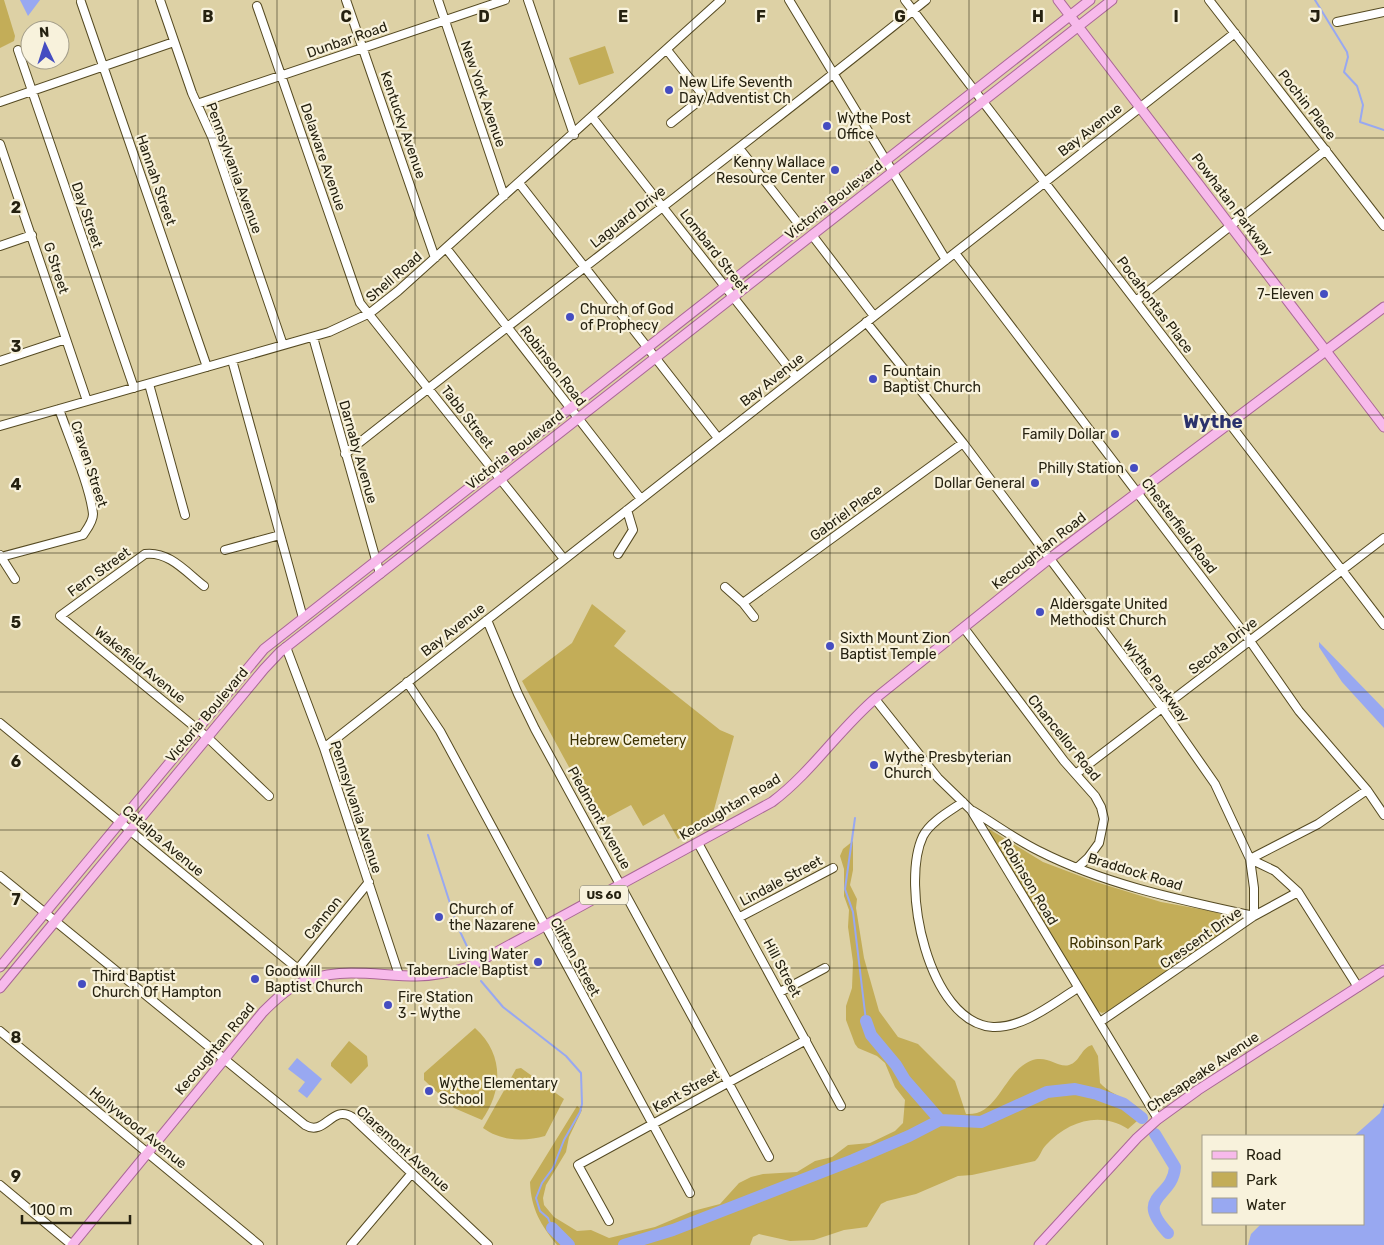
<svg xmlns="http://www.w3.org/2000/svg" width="1384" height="1245" font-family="Rubik,sans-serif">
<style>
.green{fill:#c3ad58}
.water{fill:#98a8f1}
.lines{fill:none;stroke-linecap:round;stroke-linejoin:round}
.stream{stroke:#98a8f1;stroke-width:2}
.river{stroke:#98a8f1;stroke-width:12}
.minor-casing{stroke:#554a22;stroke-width:10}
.major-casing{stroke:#aa6796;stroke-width:11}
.minor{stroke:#fff;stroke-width:8}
.major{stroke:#f7baeb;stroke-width:9}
.grid{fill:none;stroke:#252110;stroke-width:1;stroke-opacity:0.55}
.poi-dot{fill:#454dc1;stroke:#f8f2dc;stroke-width:2}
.labels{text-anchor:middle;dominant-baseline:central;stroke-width:4.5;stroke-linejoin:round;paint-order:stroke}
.shield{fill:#f8f2dc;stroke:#64604d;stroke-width:1}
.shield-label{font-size:12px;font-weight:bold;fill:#252110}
.street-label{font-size:14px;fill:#252110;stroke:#f8f2dc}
.poi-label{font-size:14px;fill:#252110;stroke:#f8f2dc;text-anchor:start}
.park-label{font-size:14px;fill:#3d3200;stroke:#f8f2dc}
.district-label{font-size:19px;font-weight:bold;fill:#2b326c;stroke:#f8f2dc}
.grid-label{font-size:16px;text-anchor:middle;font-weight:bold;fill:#252110;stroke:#f8f2dc;stroke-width:4.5;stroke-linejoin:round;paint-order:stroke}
</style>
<rect width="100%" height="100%" fill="#ddd1a5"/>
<path class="green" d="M0,0h4l11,36 -1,5 -14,7z
M605,46l9,27 -35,12 -10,-27z
M592,604l34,27 -12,15 106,84 14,6 -22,81 -3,4 -31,18 -14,-25 -21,12 -12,-21 -32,17 -77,-141 50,-38z
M989,829l54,33 53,20 65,20 55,10 8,4 6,9 -2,6 -120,80 -6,2 -6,-3 -109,-180z
M853,841v29l-3,15 7,14 -1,9 8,50 15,53 19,26 20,7 37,37 11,33c29,2 36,-33 56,-48 22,-17 34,3 47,-1 11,-3 12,-17 23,-20l6,11 2,27c13,14 32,16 45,31l-17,15c-28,-18 -60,-8 -82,16 -5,5 -6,12 -11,16l-63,14 -14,1 -42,18 -29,7 -6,3 -14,23 -23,3 -30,10 -24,1 -31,-7 -6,3 -3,8h-193c-16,-20 -26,-36 -27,-63l47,-76 5,4 -13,27 -3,15 -20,33 -3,13 1,7 10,12 23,14 14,-1 18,8 46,-11 38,-16 27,-7 19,-21 12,-6 12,-3 34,-2 18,-11 17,-4 16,-12 22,-2 25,-12 8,-8 2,-23 -10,-13 -10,-24 -8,-7 -19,-8 -3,-4 -9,-24v-14l6,-18 1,-26 -5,-35 1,-17 -5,-14v-27l-4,-13 3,-7z
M475,1028c29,26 28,62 7,92l-28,-12 -30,-28v-7z
M349,1041l18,15 1,10 -17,18 -20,-18v-3z
M521,1068l43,31 -19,37c-21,6 -44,5 -62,-8l33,-59z"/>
<path class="water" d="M20,0h20l-12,16z
M1319,642l65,67v19l-42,-46 -23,-35z
M297,1058l25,21 -15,19 -9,-7 7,-9 -17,-13z
M1384,1103v142h-136l3,-11 10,-10h102v-88h-9l26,-23z"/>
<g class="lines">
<path class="stream" d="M1315,0l32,52 1,5 -4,15 13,14 6,19 -3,17 24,8
M855,818l-10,71 8,23 13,109
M428,835l29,90 14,30
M481,981l22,26 63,49 15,17 1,31 -2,8 -16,28 -11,28 -11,15 -6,15 4,13 8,7 4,10"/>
<path class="river" d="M866,1021l5,14 25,30 9,15 35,40
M1155,1134l20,33c-2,32 -42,28 -7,66
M552,1228l17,17
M624,1245l49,-15 180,-70 56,-24 31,-16 41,2 66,-30 28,-3 22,5 27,10 18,14"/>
<defs>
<path id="minor" d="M160,0l32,93 20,44 71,208
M346,0l89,258
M438,0l66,196
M528,0l46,135
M789,0l157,260
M905,0l479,625
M1209,0l175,226
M81,2l126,365
M257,6l103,297 204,256
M1337,22l47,-10
M18,50l116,338
M667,50l35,44 -2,6 -29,23
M0,102l174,-60
M197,104l308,-104
M592,117l204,260
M0,144l87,257
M739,148l62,79
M519,183l199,255
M812,235l62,81
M0,246l32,-11
M446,248l195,251
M955,253l295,388 49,70 68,79 17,25
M1136,301l190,-151
M866,322l97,121 199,265 53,76 35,75 25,12 23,21 60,95
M313,337l67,237
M232,360l71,258
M0,361l66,-22
M149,384l36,131
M0,426l329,-94 41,-19 28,-22 323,-291
M345,454c193,-153 390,-300 581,-454
M225,550l55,-15
M618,554l15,-24 -6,-20
M0,555l1,2 82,-22c4,-6 10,-13 10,-21 -3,-28 -24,-76 -34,-105
M1,557l14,22
M204,586c-18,-14 -35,-35 -59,-32l-85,62 147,121 62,59
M725,587l18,16 11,14
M743,603l220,-160
M487,620l31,74 17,35 234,428
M964,628l100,133 31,35 6,11 3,12 -5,24 -11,15 -11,10
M286,647l38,101 75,227
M407,682l33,49 250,462
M875,699l63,79 33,32 187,309
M0,723l310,256
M324,748l911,-715
M1077,773l307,-235
M963,802c-13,9 -33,20 -40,34 -23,48 5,187 70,191 31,1 60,-24 85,-39
M973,811c22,13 43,29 66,40 67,34 142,49 215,65l44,-24
M698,843l143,263
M0,876l305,249c20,12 27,-21 47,-8l136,128
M740,917l93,-49
M298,969l71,-87
M780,992l45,-24
M1100,1022l154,-106v-28l-4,-29 68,-35 49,-34
M0,1031l259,214
M0,1185l72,60
M609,1221l-31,-56 228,-125
M351,1245l61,-72"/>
<path id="major" d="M1058,0l326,427
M0,967l264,-318 826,-649
M0,988l264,-319 16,-17 832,-652
M72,1245l191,-233c10,-10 20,-20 33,-27 39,-20 79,-9 121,-9 18,0 35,-4 52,-9l303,-165c40,-30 67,-73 105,-105l172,-138 335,-252
M1039,1245l98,-107 21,-19 40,-29 186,-120"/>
</defs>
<use href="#minor" class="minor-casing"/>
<use href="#major" class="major-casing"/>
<use href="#minor" class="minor"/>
<use href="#major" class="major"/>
</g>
<path class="grid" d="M138,0v1245M277,0v1245M415,0v1245M554,0v1245M692,0v1245M830,0v1245M969,0v1245M1107,0v1245M1246,0v1136M0,138h1384M0,277h1384M0,415h1384M0,553h1384M0,692h1384M0,830h1384M0,968h1384M0,1107h1384M1246,1224v21"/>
<g class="poi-dot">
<circle cx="669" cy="90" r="5"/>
<circle cx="827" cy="126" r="5"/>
<circle cx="835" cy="170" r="5"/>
<circle cx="1324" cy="294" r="5"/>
<circle cx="570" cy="317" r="5"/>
<circle cx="873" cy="379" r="5"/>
<circle cx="1115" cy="434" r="5"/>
<circle cx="1134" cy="468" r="5"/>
<circle cx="1035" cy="483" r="5"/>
<circle cx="1040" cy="612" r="5"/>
<circle cx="830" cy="646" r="5"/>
<circle cx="874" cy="765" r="5"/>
<circle cx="439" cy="917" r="5"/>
<circle cx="538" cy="962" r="5"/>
<circle cx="255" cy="979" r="5"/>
<circle cx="82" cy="984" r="5"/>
<circle cx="388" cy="1005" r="5"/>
<circle cx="429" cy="1091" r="5"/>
</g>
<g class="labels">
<rect class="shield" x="580" y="885.5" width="48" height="19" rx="4"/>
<g class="shield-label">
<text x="604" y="895">US 60</text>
</g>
<g class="street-label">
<text transform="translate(347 40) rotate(-19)">Dunbar Road</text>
<text transform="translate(483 94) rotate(71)">New York Avenue</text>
<text transform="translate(1307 105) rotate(52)">Pochin Place</text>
<text transform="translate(403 125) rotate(71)">Kentucky Avenue</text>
<text transform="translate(1090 130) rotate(-38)">Bay Avenue</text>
<text transform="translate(323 157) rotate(71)">Delaware Avenue</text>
<text transform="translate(234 168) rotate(70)">Pennsylvania Avenue</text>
<text transform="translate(156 180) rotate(71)">Hannah Street</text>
<text transform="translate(834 200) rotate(-38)">Victoria Boulevard</text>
<text transform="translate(1232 205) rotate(53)">Powhatan Parkway</text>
<text transform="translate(87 215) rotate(71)">Day Street</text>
<text transform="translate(628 217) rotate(-38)">Laguard Drive</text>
<text transform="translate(714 251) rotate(52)">Lombard Street</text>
<text transform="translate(56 268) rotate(72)">G Street</text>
<text transform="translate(394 277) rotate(-41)">Shell Road</text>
<text transform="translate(1155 305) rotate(53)">Pocahontas Place</text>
<text transform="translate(553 366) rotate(52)">Robinson Road</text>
<text transform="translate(772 380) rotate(-38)">Bay Avenue</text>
<text transform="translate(467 417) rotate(52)">Tabb Street</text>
<text transform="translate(515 450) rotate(-38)">Victoria Boulevard</text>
<text transform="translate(358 452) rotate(74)">Darnaby Avenue</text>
<text transform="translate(89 464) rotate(72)">Craven Street</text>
<text transform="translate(846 513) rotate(-36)">Gabriel Place</text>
<text transform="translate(1179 526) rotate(53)">Chesterfield Road</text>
<text transform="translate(1039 551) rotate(-38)">Kecoughtan Road</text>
<text transform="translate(99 572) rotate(-36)">Fern Street</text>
<text transform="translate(453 630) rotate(-38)">Bay Avenue</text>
<text transform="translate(1223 646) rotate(-38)">Secota Drive</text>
<text transform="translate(140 665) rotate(39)">Wakefield Avenue</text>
<text transform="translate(1156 681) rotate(53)">Wythe Parkway</text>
<text transform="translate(207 715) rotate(-50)">Victoria Boulevard</text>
<text transform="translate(1064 738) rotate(51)">Chancellor Road</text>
<text transform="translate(356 807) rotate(72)">Pennsylvania Avenue</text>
<text transform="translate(730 807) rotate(-31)">Kecoughtan Road</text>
<text transform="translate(599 818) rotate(61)">Piedmont Avenue</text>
<text transform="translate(163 841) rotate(40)">Catalpa Avenue</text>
<text transform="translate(1135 872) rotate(17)">Braddock Road</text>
<text transform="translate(781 881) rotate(-28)">Lindale Street</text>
<text transform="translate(1029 882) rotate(59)">Robinson Road</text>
<text transform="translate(323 918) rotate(-51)">Cannon</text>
<text transform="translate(1201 938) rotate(-35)">Crescent Drive</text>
<text transform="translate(575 957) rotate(61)">Clifton Street</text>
<text transform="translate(782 968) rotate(62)">Hill Street</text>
<text transform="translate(215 1049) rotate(-50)">Kecoughtan Road</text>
<text transform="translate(1203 1072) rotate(-34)">Chesapeake Avenue</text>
<text transform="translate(686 1091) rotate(-29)">Kent Street</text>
<text transform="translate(138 1128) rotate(39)">Hollywood Avenue</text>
<text transform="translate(403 1149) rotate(42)">Claremont Avenue</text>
</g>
<g class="poi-label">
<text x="679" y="82">New Life Seventh<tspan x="679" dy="16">Day Adventist Ch</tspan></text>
<text x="837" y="118">Wythe Post<tspan x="837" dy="16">Office</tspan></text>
<text x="825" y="162" text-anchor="end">Kenny Wallace<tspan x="825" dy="16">Resource Center</tspan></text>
<text x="1314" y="294" text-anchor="end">7-Eleven</text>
<text x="580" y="309">Church of God<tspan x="580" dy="16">of Prophecy</tspan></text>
<text x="883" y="371">Fountain<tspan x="883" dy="16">Baptist Church</tspan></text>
<text x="1105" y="434" text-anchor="end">Family Dollar</text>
<text x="1124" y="468" text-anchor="end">Philly Station</text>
<text x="1025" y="483" text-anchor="end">Dollar General</text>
<text x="1050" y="604">Aldersgate United<tspan x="1050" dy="16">Methodist Church</tspan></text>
<text x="840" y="638">Sixth Mount Zion<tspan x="840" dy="16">Baptist Temple</tspan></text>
<text x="884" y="757">Wythe Presbyterian<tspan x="884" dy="16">Church</tspan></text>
<text x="449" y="909">Church of<tspan x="449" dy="16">the Nazarene</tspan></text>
<text x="528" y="954" text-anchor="end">Living Water<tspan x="528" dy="16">Tabernacle Baptist</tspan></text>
<text x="265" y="971">Goodwill<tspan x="265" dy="16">Baptist Church</tspan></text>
<text x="92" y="976">Third Baptist<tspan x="92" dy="16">Church Of Hampton</tspan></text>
<text x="398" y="997">Fire Station<tspan x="398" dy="16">3 - Wythe</tspan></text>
<text x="439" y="1083">Wythe Elementary<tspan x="439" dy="16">School</tspan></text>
</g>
<g class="park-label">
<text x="628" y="740">Hebrew Cemetery</text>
<text x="1116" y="943">Robinson Park</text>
</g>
<g class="district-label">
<text x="1213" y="421">Wythe</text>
</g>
</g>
<g class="grid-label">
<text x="208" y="22">B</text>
<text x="346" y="22">C</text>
<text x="484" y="22">D</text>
<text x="623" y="22">E</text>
<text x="761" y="22">F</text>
<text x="900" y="22">G</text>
<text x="1038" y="22">H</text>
<text x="1176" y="22">I</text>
<text x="1315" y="22">J</text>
<text x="16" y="213">2</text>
<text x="16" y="352">3</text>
<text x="16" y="490">4</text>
<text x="16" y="628">5</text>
<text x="16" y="767">6</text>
<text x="16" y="905">7</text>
<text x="16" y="1043">8</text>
<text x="16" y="1182">9</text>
</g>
<rect x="1202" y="1135" width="162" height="90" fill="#f8f2dc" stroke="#a49e8a"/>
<rect x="1212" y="1151" width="25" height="8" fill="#f7baeb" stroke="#a49e8a"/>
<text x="1246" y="1160" font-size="15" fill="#252110">Road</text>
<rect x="1212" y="1172" width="25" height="15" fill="#c3ad58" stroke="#a49e8a"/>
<text x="1246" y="1185" font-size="15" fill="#252110">Park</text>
<rect x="1212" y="1198" width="25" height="15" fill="#98a8f1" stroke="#a49e8a"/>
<text x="1246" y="1210" font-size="15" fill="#252110">Water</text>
<g transform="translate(45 45) rotate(356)"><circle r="24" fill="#f8f2dc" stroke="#a49e8a"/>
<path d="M0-4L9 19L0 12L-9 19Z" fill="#454dc1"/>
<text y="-8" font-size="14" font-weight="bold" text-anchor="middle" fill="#252110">N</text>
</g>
<path d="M22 1215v8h108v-8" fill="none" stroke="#252110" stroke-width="2.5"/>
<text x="30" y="1215" font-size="15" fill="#252110" stroke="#f8f2dc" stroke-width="4" paint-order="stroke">100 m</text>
</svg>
